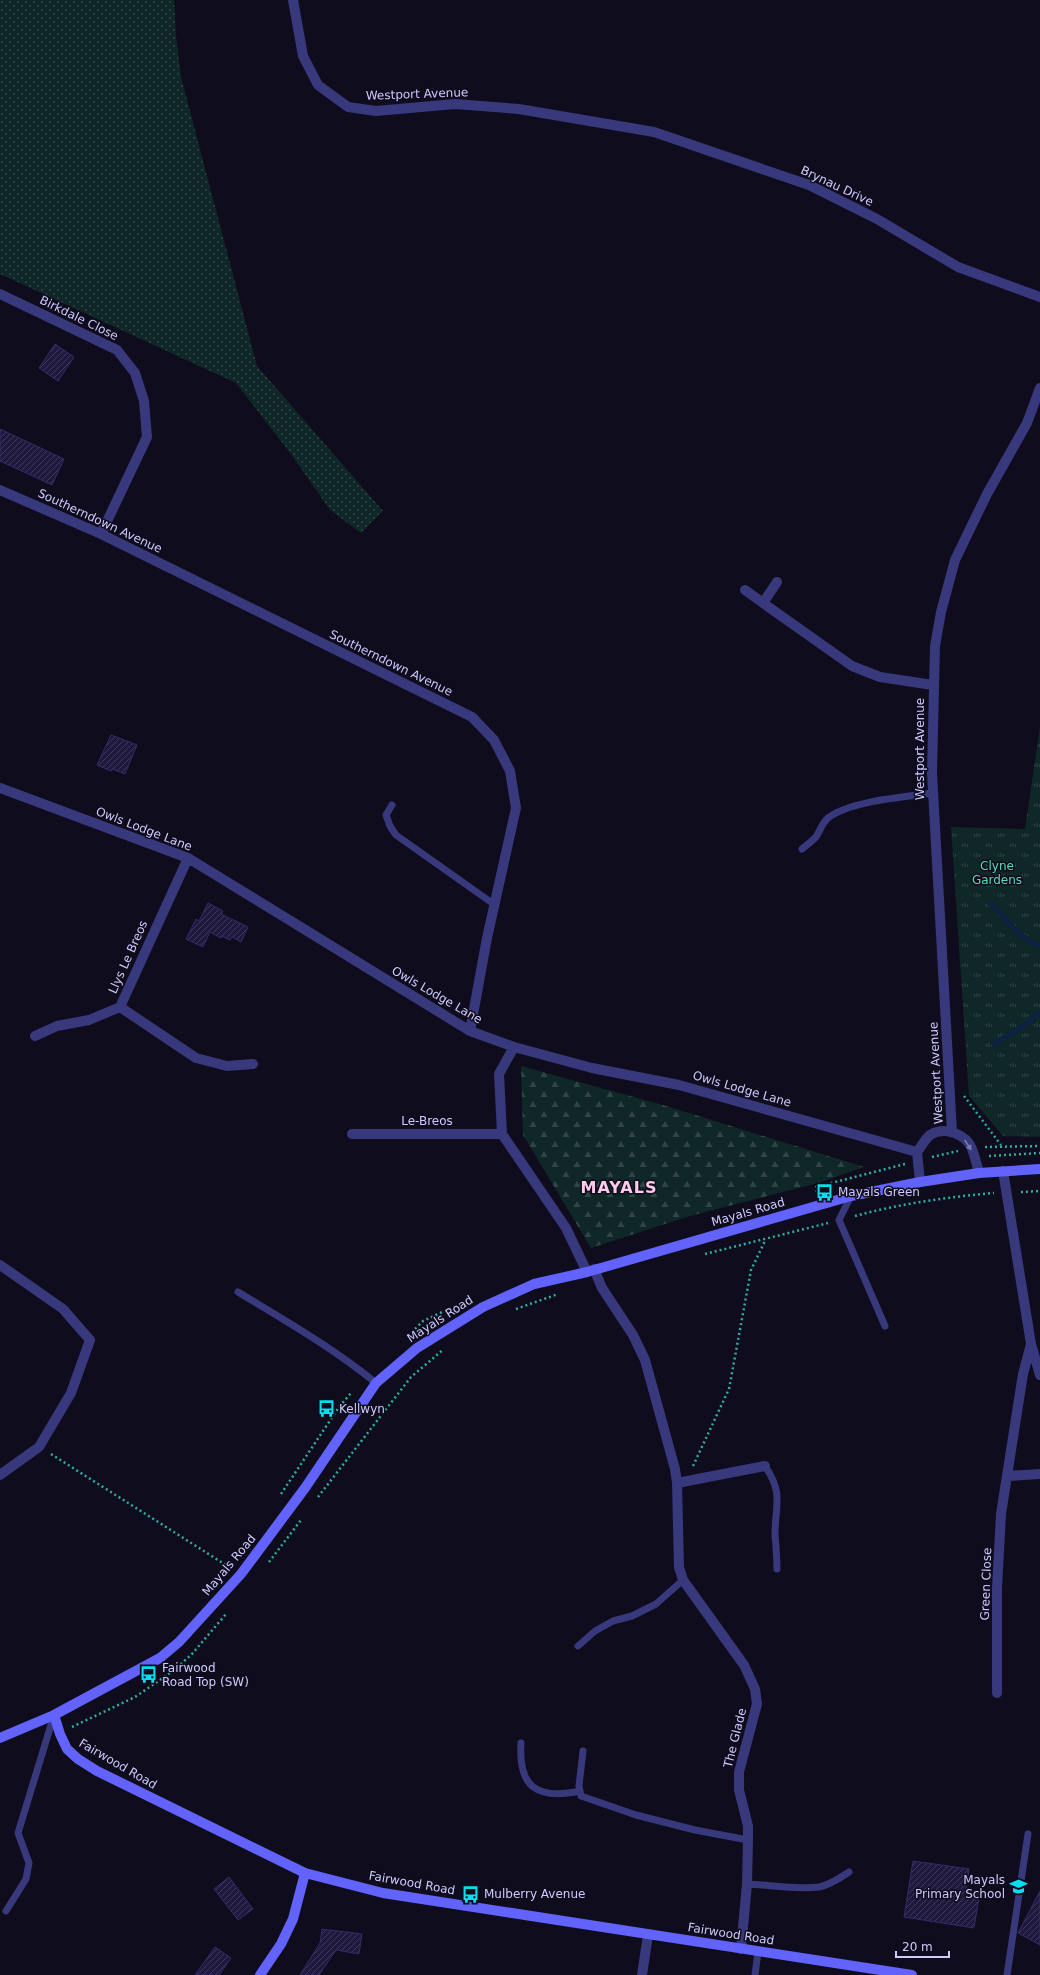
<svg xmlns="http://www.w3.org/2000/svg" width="1040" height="1975" font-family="'DejaVu Sans',sans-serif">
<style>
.grass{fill:url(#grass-dots)}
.forest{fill:url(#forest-firs)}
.park{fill:url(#park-tufts)}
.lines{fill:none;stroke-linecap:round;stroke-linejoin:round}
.stream{stroke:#0c2241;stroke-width:5.5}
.building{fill:url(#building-hatch);stroke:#352b6a}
.path{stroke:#2fada1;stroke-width:2.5;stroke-dasharray:2 3;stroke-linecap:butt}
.lane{stroke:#38387c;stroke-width:7}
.street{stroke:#38387c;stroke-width:10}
.secondary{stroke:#6263fc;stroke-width:10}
.oneway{fill:#7c7ab6}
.labels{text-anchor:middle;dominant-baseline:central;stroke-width:3;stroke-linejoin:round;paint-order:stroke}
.street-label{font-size:12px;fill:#cecafe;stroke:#0f0c1d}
.park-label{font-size:12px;fill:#58dcb7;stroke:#0f0c1d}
.poi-label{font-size:12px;fill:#cecafe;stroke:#0f0c1d;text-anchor:start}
.district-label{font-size:16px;font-weight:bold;letter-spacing:1px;fill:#fecbed;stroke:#0f0c1d}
</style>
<defs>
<pattern id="grass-dots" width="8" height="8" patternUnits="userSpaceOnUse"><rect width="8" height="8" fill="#0f2726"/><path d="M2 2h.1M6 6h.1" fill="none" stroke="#314547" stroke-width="1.8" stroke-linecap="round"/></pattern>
<pattern id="forest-firs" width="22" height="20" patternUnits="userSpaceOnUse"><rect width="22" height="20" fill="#0f2726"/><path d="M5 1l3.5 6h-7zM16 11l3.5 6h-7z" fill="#314547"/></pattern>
<pattern id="park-tufts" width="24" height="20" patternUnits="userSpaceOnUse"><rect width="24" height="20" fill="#0f2726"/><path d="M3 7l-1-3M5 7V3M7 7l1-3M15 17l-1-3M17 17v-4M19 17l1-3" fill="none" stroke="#314547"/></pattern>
<pattern id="building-hatch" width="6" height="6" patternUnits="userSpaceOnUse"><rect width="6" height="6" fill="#1f193e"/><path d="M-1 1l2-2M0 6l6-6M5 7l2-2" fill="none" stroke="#3e395b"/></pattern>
</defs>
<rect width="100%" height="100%" fill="#0f0c1d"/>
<path class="grass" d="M0,0h174l2,36 5,41 76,289 126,145 -22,22 -31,-23 -39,-56 -55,-71 -236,-109z"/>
<path class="forest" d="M521,1066l142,39 201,62 -46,16 -128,33 -99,32 -68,-113z"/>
<path class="park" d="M1040,727v410l-37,-1 -34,-40 -18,-269 74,2z"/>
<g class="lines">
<path class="stream" d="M991,904c12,11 33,40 49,41
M994,1044l28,-17 18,-15"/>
</g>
<path class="building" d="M55,344l19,13 -16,24 -19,-13z
M0,429l64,30 -12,26 -52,-24z
M111,735l26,10 -12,29 -13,-5 -1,2 -14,-6z
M208,903l15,8 -2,3 27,13 -7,15 -9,-5 -2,3 -8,-4 -1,2 -11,-6 -7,15 -17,-8 10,-20 3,2z
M913,1861l56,8 -3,20 14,3 -6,36 -70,-11z
M229,1877l24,32 -15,11 -24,-31z
M1040,1891v54l-22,-12z
M322,1929l40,5 -3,20 -23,-4 -17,25h-19l20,-32z
M215,1947l16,11 -12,17h-24z"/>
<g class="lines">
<path class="path" d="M964,1096l37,49
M985,1147l55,-1
M989,1156l51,-3
M932,1157l26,-6
M817,1192l-1,-5 89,-23
M1021,1192l19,-1
M855,1216c44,-12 92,-19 139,-23
M705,1254l123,-31
M516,1309l42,-15
M408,1336l15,-15 32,-15
M51,1454l178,113
M693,1466l36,-77 22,-119 14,-29
M281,1494l58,-87 12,-14
M318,1497l93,-120 33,-28
M269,1562l32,-42
M173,1671l19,-17 34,-40
M72,1727l63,-30 38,-26 -4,-4"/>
<path class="lane" d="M392,805l-6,10 4,11 6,9 99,70
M802,849c5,-4 10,-8 14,-12 4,-6 6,-14 12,-19 21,-17 77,-21 105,-25
M851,1196l-12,24 46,106
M238,1292c48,29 95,56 138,91
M765,1466c19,28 10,38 10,69 1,11 2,23 2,34
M578,1646l17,-15 18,-10 19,-5 24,-12 27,-24
M521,1743c-3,45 17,57 59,48
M583,1751l-4,35 2,10 55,19 59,15 53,10
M747,1884c23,1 48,6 72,3 11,-2 21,-9 30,-15
M6,1911l20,-32 3,-16 -11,-30 36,-118
M755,1975l3,-23
M1007,1975l21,-141"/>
<path class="street" d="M293,0l10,56 15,29 30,22 28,4 79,-7 64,5 135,23 155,53 68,34 81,48 82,30
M0,294l117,56 18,23 9,28 3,36 -46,97
M0,490l101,44 371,183 22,23 16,31 6,37 -29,130 -17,93
M777,582l-14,21 89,63 28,11 53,8
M745,590l18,13
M0,788l188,70 282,173 44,16 78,21 87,17 238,67
M120,1007l76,51 31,8 26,-2
M35,1036l22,-10 32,-6 31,-13 68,-149
M514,1047l-15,27 3,60 64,94 21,44
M952,1132l-20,-359 3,-127 6,-34 14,-52 32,-66 40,-71 13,-35
M352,1134h150
M920,1182l-3,-30c4,-5 8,-13 13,-17 15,-9 36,-1 42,14 3,8 5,16 7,24
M0,1265l63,44 27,31 -19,53 -32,54 -39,28
M594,1269l8,19 31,47 12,25 30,109 2,14 2,84 4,13 61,85 11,24 2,15 -18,68v18l9,36v14l-1,44 -6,65
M1031,1344l9,31
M1008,1476l32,-2
M677,1483l88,-17
M997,1693v-105l4,-74 22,-140 8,-30 -28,-173
M642,1975l6,-40"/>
<path class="secondary" d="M54,1715l6,19 7,15 11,10 19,12 208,102 78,20 529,82
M0,1738l54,-23 106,-57 19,-16 62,-68 64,-86 71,-105 41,-35 66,-41 51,-23 53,-12 264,-76 69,-14 59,-9 61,-4
M260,1975l21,-31 12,-25 12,-46"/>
</g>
<defs><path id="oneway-solid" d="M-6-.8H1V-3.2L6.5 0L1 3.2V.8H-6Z"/></defs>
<use class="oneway" href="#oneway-solid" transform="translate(968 1145) rotate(57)"/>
<defs>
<symbol id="bus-bare" viewBox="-9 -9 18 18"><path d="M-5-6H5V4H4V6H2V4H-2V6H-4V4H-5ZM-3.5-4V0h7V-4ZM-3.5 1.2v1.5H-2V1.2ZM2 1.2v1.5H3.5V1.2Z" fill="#04dfef" stroke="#0f0c1d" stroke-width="2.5" paint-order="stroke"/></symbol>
<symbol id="school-bare" viewBox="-9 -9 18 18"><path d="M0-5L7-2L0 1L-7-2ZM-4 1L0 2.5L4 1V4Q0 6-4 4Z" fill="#04dfef" stroke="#0f0c1d" stroke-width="2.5" paint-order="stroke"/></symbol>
</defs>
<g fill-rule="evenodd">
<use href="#bus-bare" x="812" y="1180" width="25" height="25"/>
<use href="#bus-bare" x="314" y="1396" width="25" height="25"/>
<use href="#bus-bare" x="136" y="1662" width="25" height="25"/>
<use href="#school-bare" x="1006" y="1874" width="25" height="25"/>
<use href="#bus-bare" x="458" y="1882" width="25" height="25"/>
</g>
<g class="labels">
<g class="street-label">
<text transform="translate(417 94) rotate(-2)">Westport Avenue</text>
<text transform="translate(837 186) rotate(25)">Brynau Drive</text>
<text transform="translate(79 318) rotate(26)">Birkdale Close</text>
<text transform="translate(100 521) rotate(25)">Southerndown Avenue</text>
<text transform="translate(391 663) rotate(26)">Southerndown Avenue</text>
<text transform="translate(920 749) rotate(-90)">Westport Avenue</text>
<text transform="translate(144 829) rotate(21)">Owls Lodge Lane</text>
<text transform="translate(128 957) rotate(-66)">Llys Le Breos</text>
<text transform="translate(437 995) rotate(30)">Owls Lodge Lane</text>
<text transform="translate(936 1073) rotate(-93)">Westport Avenue</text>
<text transform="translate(742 1089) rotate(16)">Owls Lodge Lane</text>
<text x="427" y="1121">Le-Breos</text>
<text transform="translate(748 1212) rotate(-16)">Mayals Road</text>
<text transform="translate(440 1319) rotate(-33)">Mayals Road</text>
<text transform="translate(229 1565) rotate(-50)">Mayals Road</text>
<text transform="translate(986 1584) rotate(-88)">Green Close</text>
<text transform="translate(735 1738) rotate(-76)">The Glade</text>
<text transform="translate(118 1764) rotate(30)">Fairwood Road</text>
<text transform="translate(412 1883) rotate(10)">Fairwood Road</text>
<text transform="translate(731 1934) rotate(9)">Fairwood Road</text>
</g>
<g class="park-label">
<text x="997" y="866">Clyne<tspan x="997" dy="14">Gardens</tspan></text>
</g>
<g class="poi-label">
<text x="838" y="1192">Mayals Green</text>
<text x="339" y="1409">Kellwyn</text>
<text x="162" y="1668">Fairwood<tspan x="162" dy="14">Road Top (SW)</tspan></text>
<text x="1005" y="1880" text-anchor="end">Mayals<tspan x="1005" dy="14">Primary School</tspan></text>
<text x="484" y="1894">Mulberry Avenue</text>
</g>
<g class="district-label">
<text x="619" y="1187">MAYALS</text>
</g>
</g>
<path d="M896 1951v6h53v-6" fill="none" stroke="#cecafe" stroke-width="2"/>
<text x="902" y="1951" font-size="12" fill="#cecafe" stroke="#0f0c1d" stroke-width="3" paint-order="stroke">20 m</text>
</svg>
